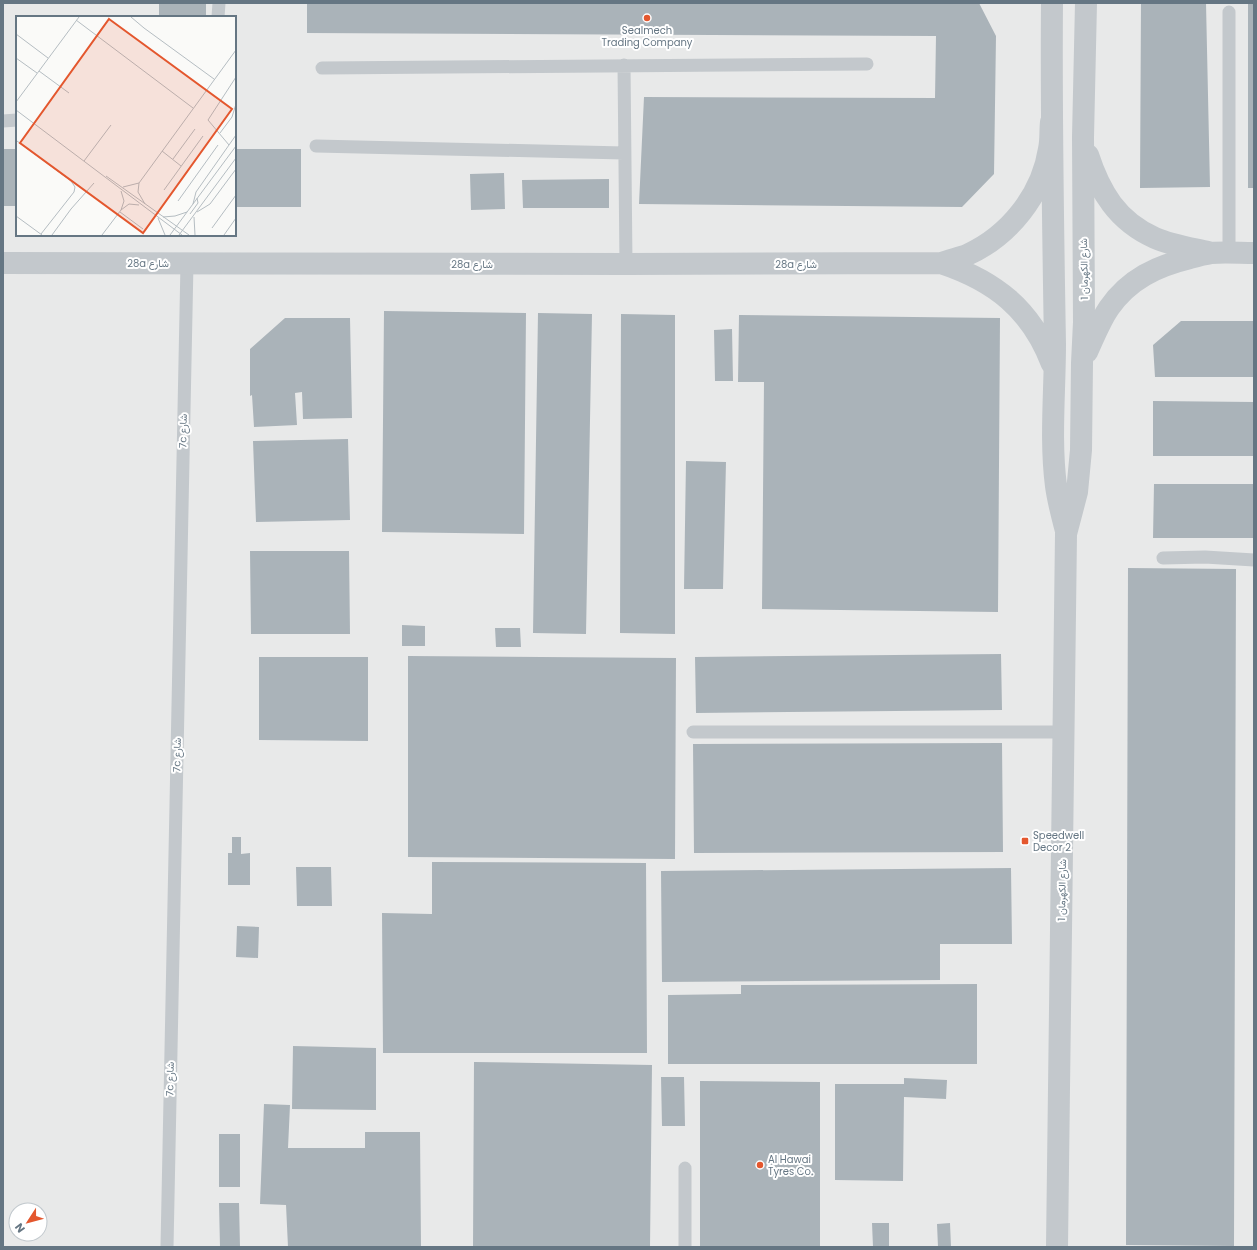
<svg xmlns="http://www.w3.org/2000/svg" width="1257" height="1250" font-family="Poppins,Vazirmatn,sans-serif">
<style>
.built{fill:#e8e9e9;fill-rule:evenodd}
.building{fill:#aab3b9}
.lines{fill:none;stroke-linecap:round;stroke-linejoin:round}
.lane{stroke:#c3c8cc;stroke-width:13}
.street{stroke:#c3c8cc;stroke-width:22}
.poi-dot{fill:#e4572e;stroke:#fff;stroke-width:1.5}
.labels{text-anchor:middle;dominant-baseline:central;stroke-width:4;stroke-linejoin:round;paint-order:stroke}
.poi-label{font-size:10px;fill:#657683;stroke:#fff;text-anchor:start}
.street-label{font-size:10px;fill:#657683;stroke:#fff}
.inset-road{fill:none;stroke:#b5bdc2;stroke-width:1}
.view{fill:#e4572e;fill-opacity:0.15;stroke:#e4572e;stroke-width:2}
.inset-edge{fill:none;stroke:#657683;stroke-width:2}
</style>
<rect width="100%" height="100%" fill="#fafaf8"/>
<path class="built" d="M3,3h1251v1244h-1251zM17,17h218v218h-218zM16,1210h24v24h-24z"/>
<path class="building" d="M159,3h47v14h-47z
M307,3h672l17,33 -2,138 -32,33 -323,-3 5,-107 291,1 1,-62 -629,-3z
M1141,3h65l4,184 -70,1z
M1248,3h6v185h-6z
M3,149h14v57h-14z
M235,149h66v58h-66z
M504,173l1,36 -34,1 -1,-36z
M609,179v29h-86l-1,-28z
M384,311l142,2 -2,221 -142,-2z
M538,313l54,1 -6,320 -53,-1z
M621,314l54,1v319l-55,-1z
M739,315l261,3 -2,294 -236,-3 2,-227h-26z
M285,318h65l2,100 -49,1 -1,-27 -7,1 2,32 -43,2 -2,-32 -2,1v-47z
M1181,321h73v56h-99l-2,-32z
M732,329l1,52h-18l-1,-51z
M1153,401l101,1v54h-101z
M348,439l2,81 -94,2 -3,-81z
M686,461l40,1 -3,127h-39z
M1154,484h100v54h-101z
M250,551h99l1,83h-99z
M1128,568l108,1 -2,677 -108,-1z
M402,625l23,1v20h-23z
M495,628h25l1,19h-25z
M1001,654l1,56 -306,3 -1,-56z
M408,656l268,2 -1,201 -267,-2z
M259,657h109v84l-109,-1z
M1002,743l1,109 -309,1 -1,-109z
M232,837h9v17l9,-1v32h-22v-32h4z
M432,862l214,1 1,190h-264l-1,-140 50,1z
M296,867h35l1,39h-35z
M1011,868l1,76h-72v36l-278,2 -1,-111z
M237,926l22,1 -1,31 -22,-1z
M977,984v80h-309v-69l73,-1v-9z
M293,1046l83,2v62l-84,-1z
M474,1062l178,3 -2,182h-177z
M661,1077h23l1,49h-23z
M904,1078l43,2 -1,19 -42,-2 -1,84 -68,-1v-96h69z
M700,1081l120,1v165h-120z
M264,1104l26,1 -2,43h77v-16h55l1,115h-133l-2,-42 -26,-1z
M219,1134h21v53h-21z
M219,1203h20l1,44h-20z
M872,1223h17v24h-16z
M950,1223l1,24h-13l-1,-23z"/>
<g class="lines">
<path class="lane" d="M1229,12v241
M218,17l1,-14
M624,65l2,199
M322,68l545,-4
M3,121l14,-1
M316,146l308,7
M1163,558l42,-1 49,3
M693,732h371
M685,1168v79
M167,1247l20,-984"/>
<path class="street" d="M1052,3c-1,114 1,228 3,341 0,47 -5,96 1,142 2,15 6,30 10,45
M1088,155c12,37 29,66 67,83 16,7 35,10 53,14
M3,263l623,1 315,-1c8,-3 18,-5 26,-8 42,-19 75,-60 82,-106 2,-9 1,-18 2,-27
M941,263c54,18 90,46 111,101
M1087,352c7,-15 13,-31 22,-44 20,-29 48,-42 81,-50 7,-2 14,-4 21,-5 14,-1 29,0 43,0
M1057,1247l9,-713 11,-42 4,-42 1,-87 2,-41 -1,-185 3,-134"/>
</g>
<g class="poi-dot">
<circle cx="647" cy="18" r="4"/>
<rect x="1021" y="837" width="8" height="8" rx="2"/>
<circle cx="760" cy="1165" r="4"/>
</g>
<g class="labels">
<g class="poi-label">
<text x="647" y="30" text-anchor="middle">Sealmech<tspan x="647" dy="12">Trading Company</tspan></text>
<text x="1033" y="835">Speedwell<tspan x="1033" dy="12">Decor 2</tspan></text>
<text x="768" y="1159">Al Hawai<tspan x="768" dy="12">Tyres Co.</tspan></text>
</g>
<g class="street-label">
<text x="148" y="263">28a شارع</text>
<text x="472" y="264">28a شارع</text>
<text x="796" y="264">28a شارع</text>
<text transform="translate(1084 269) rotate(-91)">شارع الكهرمان 1</text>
<text transform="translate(183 431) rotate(-89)">7c شارع</text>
<text transform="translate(177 755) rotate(-89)">7c شارع</text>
<text transform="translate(1062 890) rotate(-89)">شارع الكهرمان 1</text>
<text transform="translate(170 1079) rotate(-89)">7c شارع</text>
</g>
</g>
<g transform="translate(16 16)">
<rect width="220" height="220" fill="#fafaf8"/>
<path class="inset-road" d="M115,1l13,11 70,51M60,4l117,88M0,18l32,24M0,42l21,15M23,55l30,22M0,86l63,-85M0,94l166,125M204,117l12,-16 4,-13M1,125l54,40 4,6 -1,5 -33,42M213,129l-21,-25 28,-43M146,135l19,15M157,143l22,-30M68,145l27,-36M90,160l83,59M107,171l16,-4M148,174l39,-54M105,175l3,10 -3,9M162,185l40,-56M129,188l-7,-12 1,-9 97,-133M177,188l3,-12 40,-57M104,196l23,17M181,196l13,-8 26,-35M174,198l8,-11 -1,-5M0,200l26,19M147,201l12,-1 12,-4M178,201l1,18M142,202l7,17M196,212l24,-33M36,219l19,-26 23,-26M86,219l19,-25 8,-6 10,1M154,219l66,-89M163,219l57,-77M208,219l12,-17"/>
<path class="view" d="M93,3l123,90 -89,124 -123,-90z"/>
<rect width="220" height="220" class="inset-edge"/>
</g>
<rect width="1257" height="1250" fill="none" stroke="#657683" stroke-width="8"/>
<g transform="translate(28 1222) rotate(234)"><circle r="19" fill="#ffffff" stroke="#c1c8cd"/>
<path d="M0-3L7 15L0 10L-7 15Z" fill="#e4572e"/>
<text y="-6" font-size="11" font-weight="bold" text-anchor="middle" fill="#657683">N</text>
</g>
</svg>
